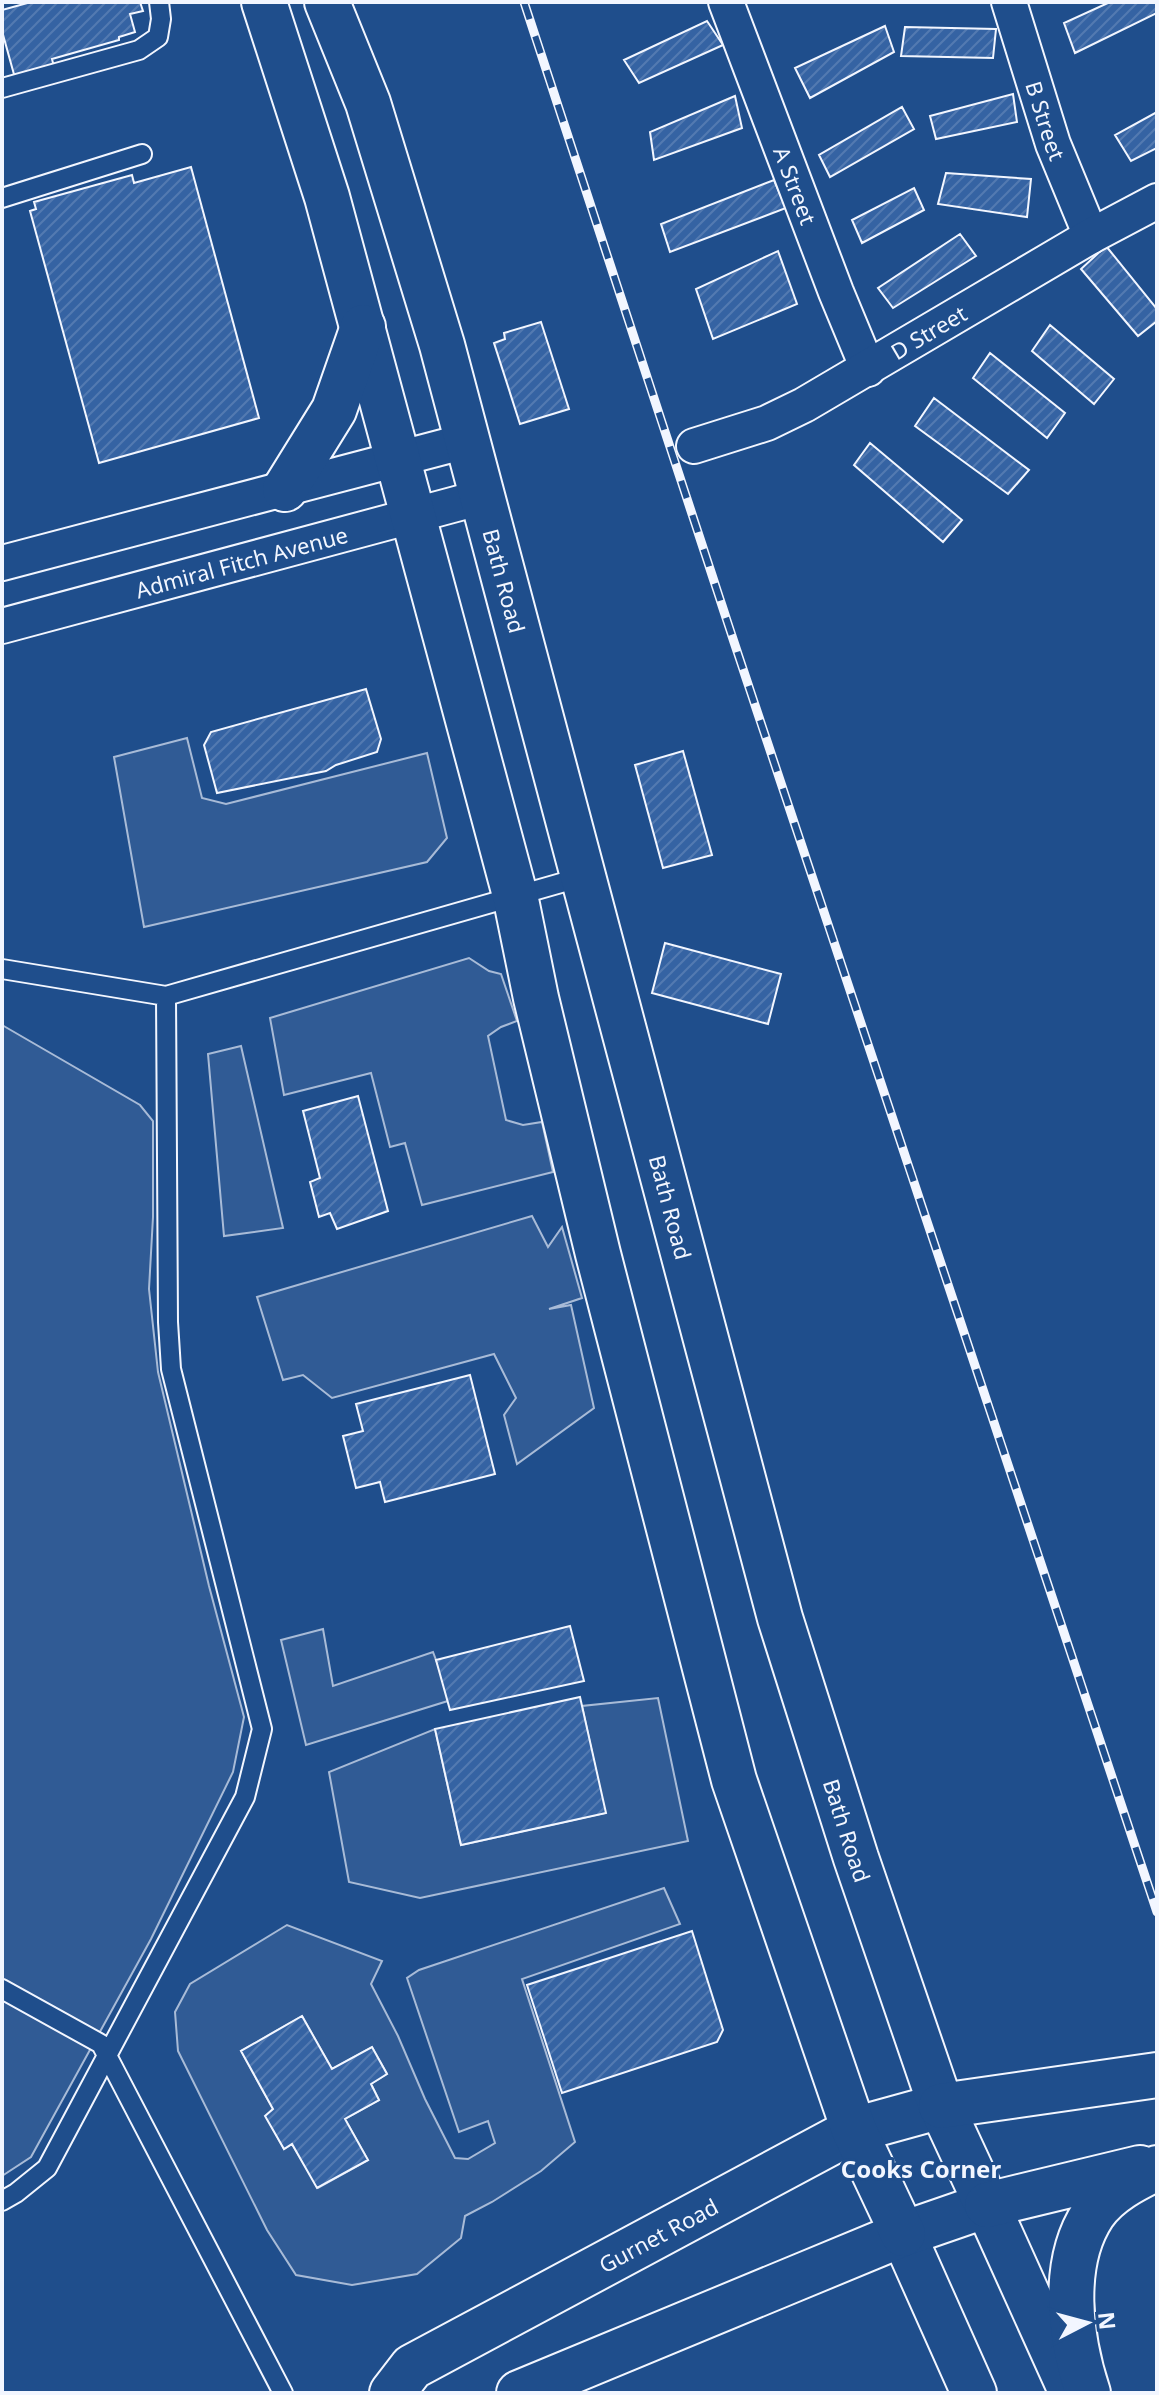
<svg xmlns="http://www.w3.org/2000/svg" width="1159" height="2395" font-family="'Noto Sans',sans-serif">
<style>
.built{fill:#305b95;stroke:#a8bbd7;stroke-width:2;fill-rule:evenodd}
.building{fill:url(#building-hatch);stroke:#f2f6ff;stroke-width:2}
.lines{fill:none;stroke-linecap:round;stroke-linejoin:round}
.lane-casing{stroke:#f2f6ff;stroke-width:22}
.street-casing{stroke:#f2f6ff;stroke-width:38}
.secondary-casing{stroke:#f2f6ff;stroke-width:48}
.primary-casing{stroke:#f2f6ff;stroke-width:48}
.highway-casing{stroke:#f2f6ff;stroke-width:48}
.lane{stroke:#1f4e8c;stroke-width:18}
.street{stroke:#1f4e8c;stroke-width:34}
.secondary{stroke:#1f4e8c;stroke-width:44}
.primary{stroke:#1f4e8c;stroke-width:44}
.highway{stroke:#1f4e8c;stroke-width:44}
.rail-casing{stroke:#f2f6ff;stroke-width:9}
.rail{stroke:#1f4e8c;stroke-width:6;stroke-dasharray:18;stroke-linecap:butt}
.labels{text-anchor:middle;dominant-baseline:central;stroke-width:6;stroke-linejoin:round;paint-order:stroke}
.street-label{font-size:22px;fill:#f2f6ff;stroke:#1f4e8c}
.neighbourhood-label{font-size:24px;font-weight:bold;fill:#f2f6ff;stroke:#1f4e8c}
</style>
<defs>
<pattern id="building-hatch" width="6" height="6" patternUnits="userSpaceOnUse" patternTransform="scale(2)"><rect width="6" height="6" fill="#3563a3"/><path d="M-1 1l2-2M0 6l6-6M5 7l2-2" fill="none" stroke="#537ab1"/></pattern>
</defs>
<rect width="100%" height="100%" fill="#1f4e8c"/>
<path class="built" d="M187,738l15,60 24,6 201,-51 20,85 -20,24 -283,65 -30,-170z
M469,958l20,13 12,3 16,47 -16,6 -13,9 18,84 17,5 19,-3 11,50 -131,33 -17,-62 -15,4 -19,-74 -87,22 -14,-77z
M2,1025l138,80 13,16v96l-4,72 9,83 51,214 35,131 -11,55 -82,167 -120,218 -29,19z
M241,1046l42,182 -59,8 -16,-182z
M532,1216l16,31 14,-20 20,71 -33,11 22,-4 23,103 -77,56 -13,-49 12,-17 -22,-44 -162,44 -29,-23 -20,5 -26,-83z
M323,1629l10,57 100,-34 18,48 -145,45 -25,-105z
M658,1698l30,143 -268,57 -71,-16 -20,-110 106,-43 26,116 144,-32 -23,-107z
M664,1888l16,36 -158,55 53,163 -34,29 -49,31 -27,14 -4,22 -44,36 -65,11 -56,-10 -29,-45 -89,-179 -3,-39 15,-28 97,-59 95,36 -11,23 27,52 27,63 30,59 13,1 27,-16 -7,-22 -29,11 -52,-154 12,-8zM302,2016l30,53 40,-22 15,27 -16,10 8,16 -34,19 23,41 -50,28 -26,-44 -8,5 -18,-33 7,-7 -32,-58z"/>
<path class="building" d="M31,2h109l3,9 -13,3 5,18 -16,5v3l-67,19 2,8 -39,11 -13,-47v-21z
M1110,2h47v11l-82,40 -11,-30z
M707,21l16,24 -84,38 -15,-23z
M885,26l9,26 -84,46 -15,-30z
M905,27l91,2 -3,29 -92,-2z
M1013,94l4,28 -81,17 -6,-23z
M735,96l7,32 -88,32 -4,-28z
M902,107l12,22 -84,48 -11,-22z
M1157,112v36l-26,13 -16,-26z
M191,167l68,251 -160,45 -69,-252 6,-2 -2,-7 98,-27 2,8z
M946,173l85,6 -4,38 -89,-13z
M774,180l12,28 -116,44 -9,-28z
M914,188l10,22 -62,33 -10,-23z
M960,234l16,22 -83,52 -15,-20z
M1106,246l51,63v12l-19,15 -57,-67z
M778,251l19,53 -84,35 -17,-50z
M541,322l28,87 -49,15 -26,-81 11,-4 -1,-6z
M1050,325l64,54 -20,25 -62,-53z
M990,353l75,60 -18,25 -74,-60z
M934,398l95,72 -21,24 -93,-68z
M870,443l92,77 -19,22 -89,-77z
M366,689l15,50 -4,13 -41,13 -10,6 -109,22 -13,-48 7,-13z
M683,751l29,104 -49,13 -28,-103z
M665,943l116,31 -13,50 -116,-31z
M358,1096l30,115 -51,18 -7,-16 -11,4 -9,-35 10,-4 -17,-67z
M470,1375l25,99 -110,28 -5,-20 -24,6 -13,-52 20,-5 -7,-27z
M570,1626l14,55 -134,29 -14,-50z
M580,1697l26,116 -145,32 -26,-116z
M692,1931l31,99 -6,12 -155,51 -35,-108z
M302,2016l30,53 40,-22 15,27 -16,10 8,16 -34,19 23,41 -51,28 -25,-44 -8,5 -19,-33 8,-7 -32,-58z"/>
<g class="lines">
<defs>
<path id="lane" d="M2,88l137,-38 19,-13 3,-18 -2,-17
M2,198l140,-44
M2,969l164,27 416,-119
M2,1989l99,55 182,349
M2,2201l14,-8 31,-25 198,-371 17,-68 -91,-360 -3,-47 -2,-326"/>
<g id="street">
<path id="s1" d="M726,2l110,290 32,77"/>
<path id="s2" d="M1009,2l44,142 38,92"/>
<path id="s3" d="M694,446l73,-23 37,-18 287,-169 66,-35"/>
<path d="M2,563l464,-122"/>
<path id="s4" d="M2,626l480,-129"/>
</g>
<g id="secondary">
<path d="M903,2234l71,159"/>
<path id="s5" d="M392,2393l20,-26 442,-237 87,-24"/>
<path d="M519,2393l384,-159 84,-29 85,188"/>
</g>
<g id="primary">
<path d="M264,2l63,195 132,489 56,209 21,103 62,256 136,526 120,350 49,104"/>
<path id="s6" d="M327,2l41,101 74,242 338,1273 76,240 85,248 46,99"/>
<path d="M285,489l49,-79 29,-83"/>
</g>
<path id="highway" d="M941,2106l216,-31
M987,2205l153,-37
M1088,2393c-18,-54 -28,-129 5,-179 15,-22 41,-35 64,-46"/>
</defs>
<use href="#lane" class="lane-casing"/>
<use href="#street" class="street-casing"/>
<use href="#secondary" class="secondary-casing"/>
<use href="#primary" class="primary-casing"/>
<use href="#highway" class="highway-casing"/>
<use href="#lane" class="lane"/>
<use href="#street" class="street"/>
<use href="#secondary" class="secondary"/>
<use href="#primary" class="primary"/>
<use href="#highway" class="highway"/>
<defs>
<path id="rail" d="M524,2l210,640 423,1270"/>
</defs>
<use href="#rail" class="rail-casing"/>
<use href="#rail" class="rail"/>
</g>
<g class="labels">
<g class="street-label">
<text stroke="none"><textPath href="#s2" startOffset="124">B Street</textPath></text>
<text stroke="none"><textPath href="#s1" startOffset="196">A Street</textPath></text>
<text stroke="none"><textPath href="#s3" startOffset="262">D Street</textPath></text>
<text stroke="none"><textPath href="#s4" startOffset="248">Admiral Fitch Avenue</textPath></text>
<text stroke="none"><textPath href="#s6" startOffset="606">Bath Road</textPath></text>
<text stroke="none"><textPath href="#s6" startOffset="1254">Bath Road</textPath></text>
<text stroke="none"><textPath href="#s6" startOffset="1902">Bath Road</textPath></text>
<text stroke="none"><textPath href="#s5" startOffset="312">Gurnet Road</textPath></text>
</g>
<g class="neighbourhood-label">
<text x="921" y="2168">Cooks Corner</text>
</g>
</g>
<rect width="1159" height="2395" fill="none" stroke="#f2f6ff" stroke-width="8"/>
<g transform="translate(1087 2323) rotate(84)" stroke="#1f4e8c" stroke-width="6" paint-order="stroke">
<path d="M0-6L14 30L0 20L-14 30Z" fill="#f2f6ff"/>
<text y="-12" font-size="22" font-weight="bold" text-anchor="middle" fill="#f2f6ff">N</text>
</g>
</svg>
